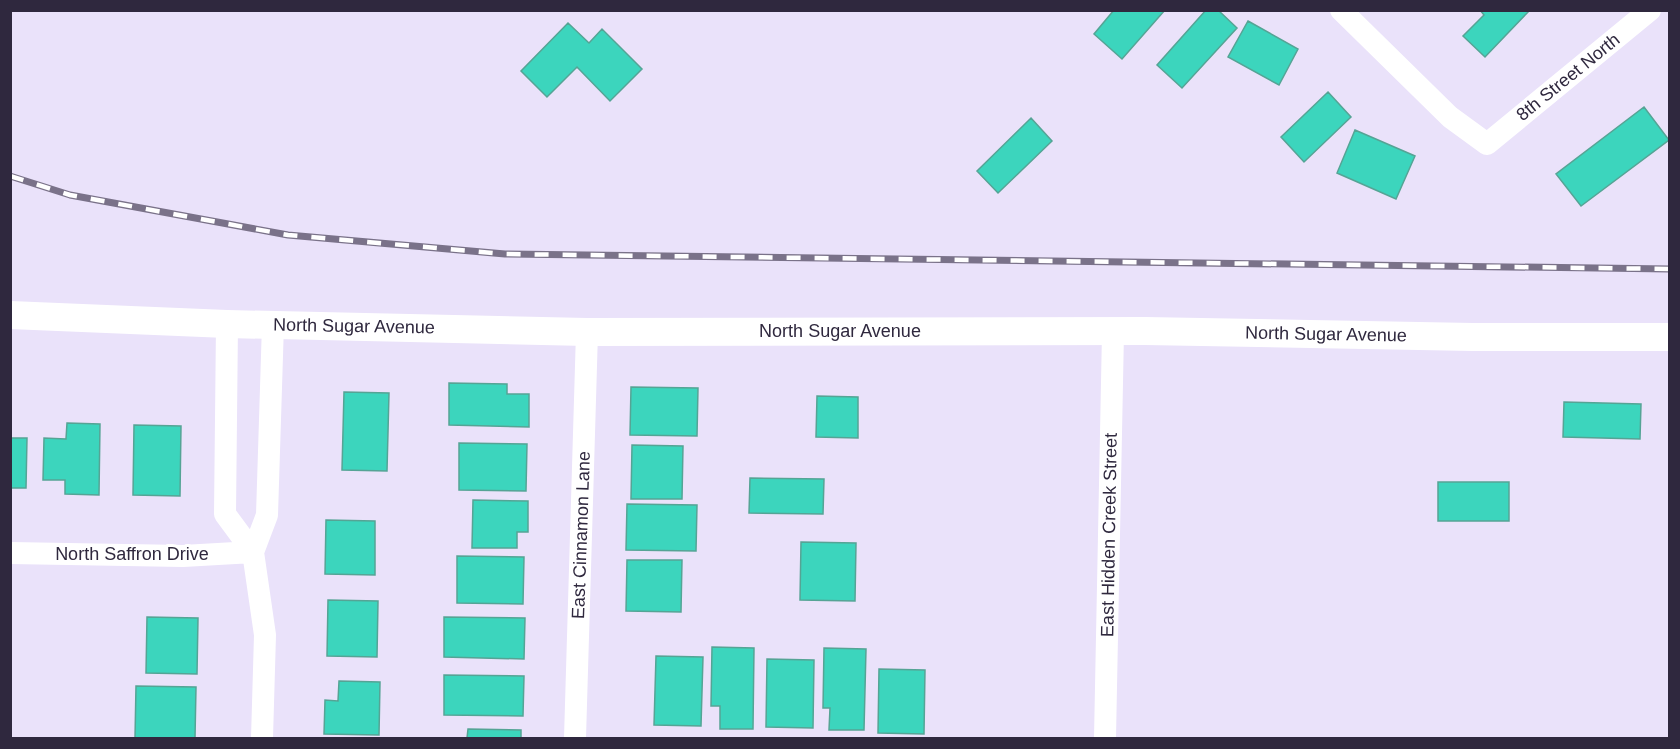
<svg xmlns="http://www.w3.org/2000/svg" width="1680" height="749" font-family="Helvetica,sans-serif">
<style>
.building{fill:#3cd5bd;stroke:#55a495;stroke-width:1.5}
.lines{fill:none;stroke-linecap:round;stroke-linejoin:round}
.minor{stroke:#fff;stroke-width:22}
.tertiary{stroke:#fff;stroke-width:28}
.rail-casing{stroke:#7a7289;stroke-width:7}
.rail{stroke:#fff;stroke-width:4.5;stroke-dasharray:14;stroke-linecap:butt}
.labels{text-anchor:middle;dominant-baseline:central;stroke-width:6;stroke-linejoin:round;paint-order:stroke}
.street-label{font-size:18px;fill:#2f283e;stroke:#fff}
</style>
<rect width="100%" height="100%" fill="#eae2fa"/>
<path class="building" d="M1114,10h51l-43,49 -28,-25z
M1206,10h12l19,18 -55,60 -25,-23z
M1480,10h50l-45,47 -22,-21 21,-21z
M1248,21l50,28 -19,36 -51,-28z
M568,23l21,20 13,-14 40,40 -32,32 -33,-34 -30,30 -26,-26z
M1328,92l23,25 -47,45 -23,-25z
M1644,107l25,33 -88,66 -25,-32z
M1031,118l21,23 -54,52 -21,-22z
M1355,130l60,26 -19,43 -59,-26z
M449,383l58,1v10h22v33l-80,-2z
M631,387l67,1 -1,48 -67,-1z
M344,392l45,1 -2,78 -45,-1z
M817,396l41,1v41l-42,-1z
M1564,402l77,2 -1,35 -77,-2z
M67,423l33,1 -1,71 -34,-1v-14h-22l1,-42 22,1z
M134,425l47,1 -1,70 -47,-1z
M10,438h17l-1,50h-16z
M459,443l68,1 -1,47 -67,-1z
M632,445l51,1 -1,53h-51z
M750,478l74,1 -1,35 -74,-1z
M1438,482h71v39h-71z
M473,500l55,1v31h-11v16h-45z
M627,504l70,1 -1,46 -70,-1z
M326,520l49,1v54l-50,-1z
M801,542l55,1 -1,58 -55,-1z
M457,556l67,1 -1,47 -66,-1z
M627,560h55l-1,52 -55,-1z
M328,600l50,1 -1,56 -50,-1z
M147,617l51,1 -1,56 -51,-1z
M444,617l81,1 -1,41 -80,-2z
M712,647l42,1 -1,81h-33v-23h-9z
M824,648l42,1 -2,81h-35l1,-22h-7z
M656,656l47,1 -2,69 -47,-1z
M767,659l47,1 -1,68 -47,-1z
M879,669l46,1 -1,64 -46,-1z
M444,675l80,1 -1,40 -79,-1z
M339,681l41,1 -1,53 -55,-1 1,-34 13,1z
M136,686l60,1 -1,51h-60z
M468,729l53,1v8h-54z"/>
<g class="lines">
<path class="minor" d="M1341,10l109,107 37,27 163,-134
M227,324l-2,190 28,38 12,83 -3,103
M253,552l14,-37 6,-191
M10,553l173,3 70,-4
M575,738l12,-406
M1105,738l8,-406"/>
<path class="tertiary" d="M10,315l217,9 360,8 558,-1 328,6h197"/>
<defs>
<path id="rail" d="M10,176l60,19 218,40 217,19 1165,15"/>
</defs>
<use href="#rail" class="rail-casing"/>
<use href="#rail" class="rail"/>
</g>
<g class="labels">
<g class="street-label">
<text transform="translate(1568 77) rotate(-39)">8th Street North</text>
<text transform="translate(354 326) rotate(1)">North Sugar Avenue</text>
<text x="840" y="331">North Sugar Avenue</text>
<text transform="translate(1326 334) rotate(1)">North Sugar Avenue</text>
<text transform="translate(581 535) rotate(-88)">East Cinnamon Lane</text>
<text transform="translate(1109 535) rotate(-89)">East Hidden Creek Street</text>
<text x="132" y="554">North Saffron Drive</text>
</g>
</g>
<rect width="1680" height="749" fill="none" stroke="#2f283e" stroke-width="24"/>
</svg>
